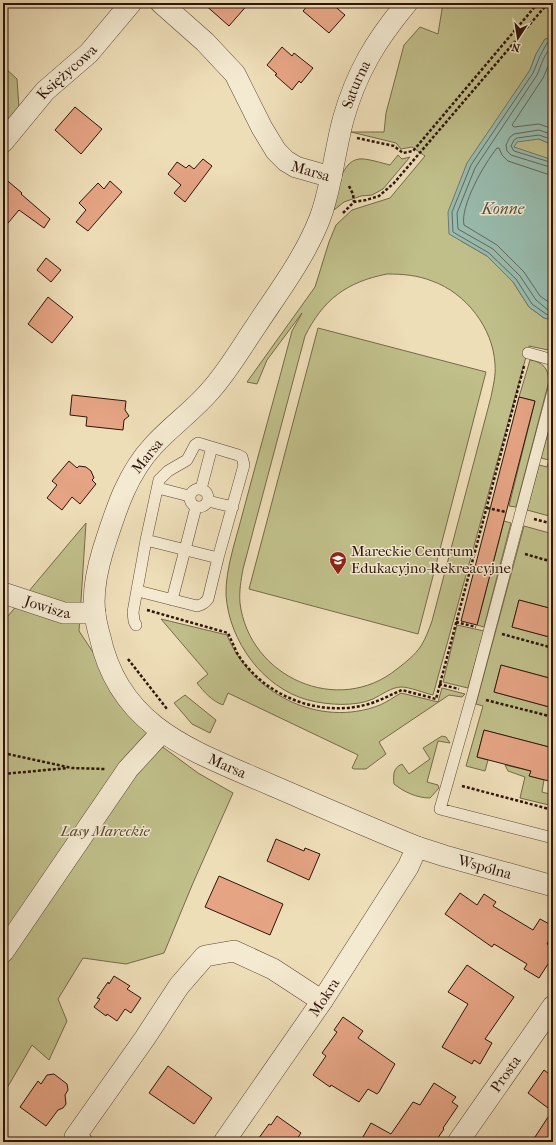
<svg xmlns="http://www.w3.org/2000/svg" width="556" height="1145" font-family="'IM FELL French Canon',serif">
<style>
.green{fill:#c0bf8a;stroke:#766a4a;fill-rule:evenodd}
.water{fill:#99bcae;stroke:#6e796c}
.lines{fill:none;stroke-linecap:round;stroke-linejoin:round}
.shore{stroke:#63685c;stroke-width:1}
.building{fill:#e5a484;stroke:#2d140a}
.service-casing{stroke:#5d4636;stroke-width:12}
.minor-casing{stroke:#5d4636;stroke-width:22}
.path{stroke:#2d140a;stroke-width:2.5;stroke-dasharray:3 2;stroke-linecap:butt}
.service{stroke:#f4ead1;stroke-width:11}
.minor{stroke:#f4ead1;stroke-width:21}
.labels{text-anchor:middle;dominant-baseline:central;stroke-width:3;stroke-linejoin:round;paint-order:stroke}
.street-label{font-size:15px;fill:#2d140a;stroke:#f4ead1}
.poi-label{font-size:15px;fill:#2d140a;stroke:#f4ead1;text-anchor:start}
.park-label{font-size:15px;font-style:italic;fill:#594730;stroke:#f4ead1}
.water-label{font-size:16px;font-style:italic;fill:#534f43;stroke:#f4ead1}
</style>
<rect width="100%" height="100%" fill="#eedeb8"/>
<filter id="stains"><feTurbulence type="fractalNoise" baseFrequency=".005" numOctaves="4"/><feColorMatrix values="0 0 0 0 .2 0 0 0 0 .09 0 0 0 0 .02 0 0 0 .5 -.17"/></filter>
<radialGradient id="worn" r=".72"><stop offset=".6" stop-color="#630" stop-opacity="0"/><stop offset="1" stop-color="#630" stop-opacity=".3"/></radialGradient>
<path class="green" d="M443,3h110v35l-8,1 -9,15 -6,16 -15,23 24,46 14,6v16l-92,80 26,15 26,26 16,25 15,11 9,2v31l-24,-5 -96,349c-9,-2 -23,-8 -32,-8 -9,0 -20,8 -28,12 -18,8 -46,6 -65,1 -45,-12 -79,-59 -82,-105 -1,-25 11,-59 17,-83 16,-60 33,-120 49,-181l10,-18 -35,47 -10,24 -10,-2 68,-95 14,-45 7,-17 16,-15 38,-12 35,-42 -13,-9 -11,2 -5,-6 -45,-11h33l2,-19 18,-68 16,-18 18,7zM387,274c15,0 30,1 45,7 34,12 61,47 63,83 1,12 -2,22 -4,33l-59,224c-3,8 -6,17 -11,25 -6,9 -15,16 -24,23 -59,48 -148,8 -157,-66 -1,-12 1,-23 3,-34l62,-233c18,-36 41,-54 82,-62z
M3,66l14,13 2,29 -16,20z
M398,155l4,4 8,-2 -27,32 -11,6 -11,1 -17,6 -10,8c3,-15 5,-48 25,-51 7,-1 23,4 31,6z
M318,328l168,44 -68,262 -169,-45z
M530,360c13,2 18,8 19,21l-33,126 -7,-1 26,-105 -16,-4z
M553,415v102l-26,-7 12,-45 8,2 2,-7 -8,-2z
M504,521l7,2 -27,104 -7,-2z
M86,523l-7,108 58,88 23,26 38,28 35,20 -40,90 -29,70 -38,11 -43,-6 -25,41 9,22 -18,39 -17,-15 -29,50v-478l5,-1z
M524,526l29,8v75l-34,-9 -7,27 41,11v41l-52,-14 -7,27 59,16v40l-69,-18 -7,27 11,3 -3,11 -19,-5 17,-60 -7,-2z
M161,619l66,16c23,58 92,94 153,70 7,-3 14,-8 21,-12l37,9 4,-14 23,6 -3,3 -13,-2 -70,47 7,12 -20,15h-12l-2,-1 6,-13 -130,-62 -5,12c-11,-4 -19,-13 -26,-22l11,-9z
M457,625l27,6 -16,57 -25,-6z
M185,695l31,25 -6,13 -18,-9 -18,-21z
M442,736l4,1 4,6 -12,-2 -11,41 11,3 1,3 -9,10c-13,0 -26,-6 -36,-14 -1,-9 -1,-16 8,-20l7,10 21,-15 -7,-11z
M505,765l26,6 -1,5 14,4 -2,12 11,3v11l-33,-8 5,-21 -17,-6z"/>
<path class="water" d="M553,38v107l-14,-6 -22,3 -3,5 39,13v160l-9,-2 -15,-11 -16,-25 -26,-26 -38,-22 -1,-22 19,-49 63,-93 6,-16 9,-15z"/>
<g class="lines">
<path class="shore" d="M553,42l-6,1 -7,13 -7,17 -62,92 -19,47 1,20 36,21 27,26 16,25 14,10 7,2
M553,47c-9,4 -12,20 -16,28l-62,93 -18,45 1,16 35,20 27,27 16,24 12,10 5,1
M553,55l-10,23 -31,47 2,2 25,-3 14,5
M553,135l-14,-5 -25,4 -4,3 -4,8 1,6 4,4 42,13
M553,140l-14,-5 -22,3 -3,2 -3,6 3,5 39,12
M553,174h-6l-39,-13 -6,-6 -3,-7h-2c-13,16 -37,58 -33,77l33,20 27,27 16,24 13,9"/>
</g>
<path class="building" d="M203,3h46l-20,23z
M310,3h21l14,12 -16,18 -26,-22z
M282,47l10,9 2,-3 19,15 -12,15 -2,-2 -7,9 -17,-15 2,-1 -10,-9z
M75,107l27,22 -21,25 -26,-24z
M203,159l9,7 -27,36 -11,-9 7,-8 -13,-11 9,-12 9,6 3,-3 5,4z
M3,177l19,16 -1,1 29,25 -6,9 -25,-18 -16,19z
M110,181l12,11 -34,39 -12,-9 10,-12 -7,-7 19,-20 6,6z
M46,258l15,12 -10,12 -14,-12z
M48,297l25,20 -21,26 -24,-19z
M72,395l54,6 -1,9 4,6 -5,4 -1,10 -37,-4 1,-9 -17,-2z
M519,397l16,4 -58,224 -16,-4z
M69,461l8,7 2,-2 7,1 5,4 3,7 -2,2 4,4 -16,20 -8,-7 -10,13 -15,-12 10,-13 -5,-4z
M519,600l34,9v29l-41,-11z
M501,665l52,14v29l-59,-16z
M484,730l69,18v34l-24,-6 2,-5 -54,-14z
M276,839l28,12 1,-3 15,6 -11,26 -42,-19z
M219,876l64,28 -13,31 -65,-28z
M460,893l17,12 7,-11 12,8 -3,4 40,24 7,-11 13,7v7l-6,11 6,3v20l-5,-3 -9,14 -15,-9 3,-5 -33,-20 -2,3 -47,-33z
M467,965l47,32 -29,42 7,4 -12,21 -6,-4 -2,4 -30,-17 26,-43 -20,-12z
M114,976l16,10 -3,3 14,9 -10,15 -6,-4 -8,12 -10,-7 -1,2 -12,-9 6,-8 -3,-1 11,-16 1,2z
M343,1017l20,14 -5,7 37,26 -16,28 -2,2 -9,-5 -9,13 -28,-17 -1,2 -17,-12 13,-19 -4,-3 15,-21 -3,-2z
M168,1066l44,32 -18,26 -45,-31z
M544,1070l9,7v65h-10l-8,-5 17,-26 -24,-18z
M54,1074l13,10 1,6 -3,5 1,9 -3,4 -5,2 -12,16 -26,-19 18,-26 3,3 6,-9z
M434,1083l22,14 -4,5 6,4 -15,22 1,1 -9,13h-75l11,-19 20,11 22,-32 7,3z
M277,1116l24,17 -6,9h-39l13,-18 2,1z"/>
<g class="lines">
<defs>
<path id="service" d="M528,353l25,7
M553,391l-81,305 -32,113 113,29
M158,488l31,8
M190 498a9 9 0 1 1 18 0a9 9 0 1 1-18 0Z
M201,489l11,-42
M208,501l25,6
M138,591l59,15c5,-1 8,-3 11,-7l10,-41
M172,600l24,-93
M136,625l-2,-4 -1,-9 13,-72 72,18 26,-93 -2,-8 -4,-2 -40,-12 -3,2 -8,15 -19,11 -9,9 -13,60"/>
<g id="minor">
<path id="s1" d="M161,3l44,39 30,32 27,54 14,23 10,10 10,6 35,10c-3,14 -6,28 -11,41 -15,39 -41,73 -64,108 -15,22 -28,45 -46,65 -17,20 -39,35 -57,55 -27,29 -38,67 -50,104 -6,20 -11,43 -8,64 1,8 3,16 5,23 20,92 94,114 171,148 49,21 97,42 146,62l28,9 108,30"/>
<path id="s2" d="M3,142l42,-51 44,-38 42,-50"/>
<path id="s3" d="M331,177c4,-19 7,-38 12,-57 13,-47 33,-80 64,-117"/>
<path id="s4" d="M3,593l61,20h31"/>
<path d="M3,952l125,-183 34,-37"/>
<path d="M82,1142l-7,-5 70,-99 34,-52 26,-30 29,-5 39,18 49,32"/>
<path id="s5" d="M224,1142l98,-141 86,-134 9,-20"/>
<path id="s6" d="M458,1142l95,-136"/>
</g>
</defs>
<use href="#service" class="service-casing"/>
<use href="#minor" class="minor-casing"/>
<path class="path" d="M357,138l37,8 9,7 10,-2 125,-148
M349,186l4,8 1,8
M343,213l11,-11 12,-2 13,-4 15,-13 154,-180
M487,508l19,4
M534,519l19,5
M525,554l28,8
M147,610l81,23c3,7 6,13 9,20 26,42 79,64 128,52 13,-3 25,-10 37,-15l34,9 88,-333
M456,622l20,5
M502,634l51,14
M128,659l39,50
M439,684l20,5
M486,700l67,17
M3,753l69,15 33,1
M3,774l65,-6
M462,786l91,24"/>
<use href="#service" class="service"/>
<use href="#minor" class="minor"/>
</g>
<defs>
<symbol id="school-pin" viewBox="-11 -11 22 30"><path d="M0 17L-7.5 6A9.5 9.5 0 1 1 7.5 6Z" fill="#8f2418" stroke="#f4ead1"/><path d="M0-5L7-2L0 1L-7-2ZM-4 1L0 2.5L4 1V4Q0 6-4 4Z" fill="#fff"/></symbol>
</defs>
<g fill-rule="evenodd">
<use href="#school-pin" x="328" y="550" width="20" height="27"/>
</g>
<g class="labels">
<g class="street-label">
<text stroke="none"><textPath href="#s2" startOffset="95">Księżycowa</textPath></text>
<text stroke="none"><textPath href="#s3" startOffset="96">Saturna</textPath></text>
<text stroke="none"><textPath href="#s1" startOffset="231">Marsa</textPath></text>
<text transform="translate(147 456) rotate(-51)">Marsa</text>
<text stroke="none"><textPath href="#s4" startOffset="47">Jowisza</textPath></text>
<text stroke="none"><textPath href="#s1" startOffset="974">Marsa</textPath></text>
<text stroke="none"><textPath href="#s1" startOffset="1251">Wspólna</textPath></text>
<text stroke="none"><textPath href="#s5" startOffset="176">Mokra</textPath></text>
<text stroke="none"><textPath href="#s6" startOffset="83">Prosta</textPath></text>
</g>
<g class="poi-label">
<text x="351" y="551">Mareckie Centrum<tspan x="351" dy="17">Edukacyjno-Rekreacyjne</tspan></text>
</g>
<g class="park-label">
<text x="105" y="831">Lasy Mareckie</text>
</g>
<g class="water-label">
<text x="503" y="208">Konne</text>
</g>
</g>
<rect width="556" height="1145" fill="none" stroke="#eedeb8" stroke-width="16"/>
<rect x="4" y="4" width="548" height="1137" fill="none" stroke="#2d140a" stroke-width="2"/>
<rect x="8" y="8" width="540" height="1129" fill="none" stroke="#2d140a"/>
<g transform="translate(518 38) rotate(192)" stroke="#f4ead1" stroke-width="3" paint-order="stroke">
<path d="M0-3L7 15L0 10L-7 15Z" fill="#2d140a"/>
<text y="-6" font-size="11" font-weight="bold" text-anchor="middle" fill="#2d140a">N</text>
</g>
<rect width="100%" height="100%" filter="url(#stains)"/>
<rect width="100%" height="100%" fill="url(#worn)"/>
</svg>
